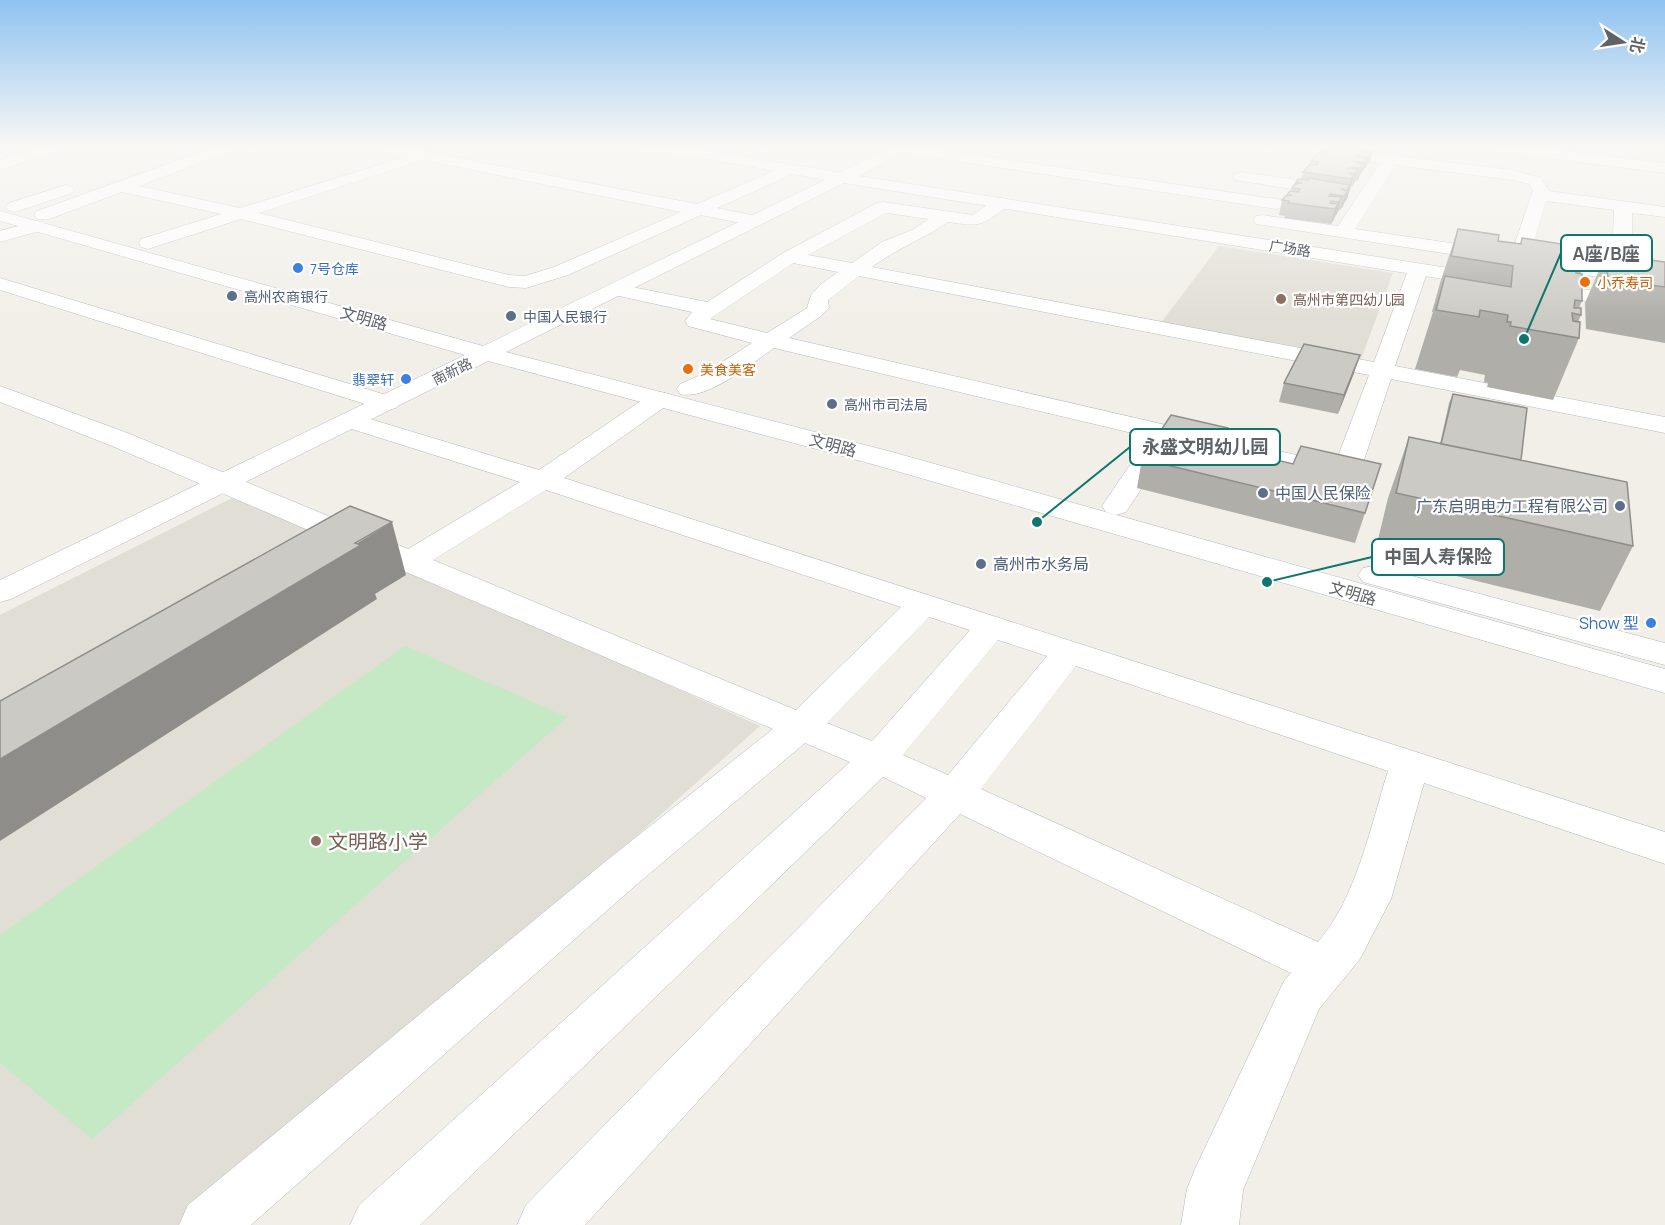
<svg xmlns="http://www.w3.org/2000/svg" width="1665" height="1225" font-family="Manrope,'Noto Sans SC',sans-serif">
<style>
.education{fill:#e1ded6}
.green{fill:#c5e8c5}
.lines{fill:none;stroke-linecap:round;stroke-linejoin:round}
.street-casing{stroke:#b5b8bc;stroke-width:1}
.secondary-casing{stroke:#b6babf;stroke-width:1}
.street{fill:#fff;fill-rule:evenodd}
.secondary{fill:#fff;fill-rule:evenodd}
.wall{fill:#afaea9}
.shaded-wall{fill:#8f8d8a}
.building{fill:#cccac5;stroke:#8f8d8a;stroke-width:1.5}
.shop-dot{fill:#3f7fe0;stroke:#fff;stroke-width:2}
.food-dot{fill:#e8710a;stroke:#fff;stroke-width:2}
.service-dot{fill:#5c6f8a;stroke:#fff;stroke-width:2}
.education-dot{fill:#8d6e63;stroke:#fff;stroke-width:2}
.labels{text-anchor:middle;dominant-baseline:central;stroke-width:4.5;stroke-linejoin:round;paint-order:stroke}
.far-street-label{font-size:14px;fill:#5f6368;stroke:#fff}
.far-shop-label{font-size:14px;fill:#366cbe;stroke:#fff;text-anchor:start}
.far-food-label{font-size:14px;fill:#c56008;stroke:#fff;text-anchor:start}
.far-service-label{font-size:14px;fill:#4e5e75;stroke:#fff;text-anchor:start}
.far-education-label{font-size:14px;fill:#785e54;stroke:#fff;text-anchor:start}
.street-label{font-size:16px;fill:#5f6368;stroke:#fff}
.service-label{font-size:16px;fill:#4e5e75;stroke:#fff;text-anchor:start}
.shop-label{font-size:16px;fill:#366cbe;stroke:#fff;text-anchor:end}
.near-education-label{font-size:20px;fill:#785e54;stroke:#fff;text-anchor:start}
.leader{fill:none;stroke:#0f766e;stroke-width:2}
.callout-dot{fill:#0f766e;stroke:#fff;stroke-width:2}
.callout{fill:#fff;stroke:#0f766e;stroke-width:2}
.callout-label{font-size:18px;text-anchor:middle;font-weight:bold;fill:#5f6368}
</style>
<rect width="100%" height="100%" fill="#f1efe8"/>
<path class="education" d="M1219,246l174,27 -33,89 -200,-38z
M236,496l226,96 298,134 -257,229 -325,270h-178v-610z"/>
<path class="green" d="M405,646l162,71 -475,422 -92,-76v-128z"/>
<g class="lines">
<defs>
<path id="street" d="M36,148h22l-2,3 -56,19v-10z
M212,148h22l-2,3 -93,35 101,22 164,-51 -16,-4 -1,-5h20l290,56 77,-33 -78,-14 -51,-5 -7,-4 58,1 147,24 8,5 -8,5 -50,-9 -76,34 44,9 3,4 -3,4 -6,1 -54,-11 -133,60 -42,13 -17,-1 -268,-68 -93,30 -7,-2 -2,-4 2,-4 80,-25 -99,-22 -73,27h-12l-3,-4 3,-4zM423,160l258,52 -127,55 -29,9 -16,-1 -250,-62z
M927,148l349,51 6,1 2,4 -2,4 -6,1 -374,-56 -7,-4z
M1313,148h20l180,22 28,8 8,13 116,16v10l-33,-4 1,49 -6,12 -16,5 -355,-55 -3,-4 3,-4 6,-1 76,11 42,-63 -61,-8 -5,-1 -2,-3zM1395,165l117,15 17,4 4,6 -21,62 -157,-23zM1546,201l68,9 -2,56 -82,-11z
M1241,172l51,7 8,5 -8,5 -57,-9 -2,-3 2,-3z
M66,185l6,2 2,3 -2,3 -57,19 -6,-1 -3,-4 3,-4z
M1001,198l6,1 2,4 -2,4c-27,19 -25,20 -59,15 -25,17 -52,27 -76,45l502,95 34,-92 3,-4h14l3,4 -33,96 270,51v16l-274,-54 -32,96 -4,6 -10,2 -173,-41 -46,70 -10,3 -10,-3 -4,-6 47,-69 -375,-89c-22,15 -67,53 -94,46l-3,-5 3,-5 25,-11 47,-30 -64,-17 -3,-5 7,-9 -82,-18 -3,-4 3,-4 7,-2 90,18 76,-49 94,-50 6,-1 90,13 22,-16zM886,213l43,6 -17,11 -30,12 -30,21 -44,-8zM793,263l45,9 -18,13 -9,10 -4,13 -40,25 -57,-14zM859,276l510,99 -34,89 -546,-126 32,-22 8,-8 -1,-8z
M37,221l6,1 3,4 -3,4 -43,12v-11z
M0,278l396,120 3,5 -3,5 -9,2 -9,-2 -378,-118z
M0,386l130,48 278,115 112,-67 -178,-56 -4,-5 4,-5 9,-3 9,3 179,54 112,-76 9,-2 9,2 3,5 -3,5 -105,74 1101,354v32l-241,-81 -33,116 -31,60 -41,50 -76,181 -4,35h-58l6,-36 8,-20 89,-188 7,-8 -331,-159 -375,411h-68l9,-20 400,-407 -43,-21 -463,448h-70l9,-20 491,-443 -45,-19 -169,142 -385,340h-72l9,-20 418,-344 167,-132 -661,-283 -112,-44zM546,490l355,117 -105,103 -363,-150zM929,617l41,13 -98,111 -45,-18zM998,640l49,16 -99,119 -45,-20zM1076,666l312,105c-17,54 -32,128 -70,171l-337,-153z"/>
<path id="secondary" d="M891,148h19l-51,28 628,98 7,2 3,4 -3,4 -7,2 -643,-103 -338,169 386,100 773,217v24l-793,-229 -384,-103 -477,238 -11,3v-22l465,-225 -465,-134v-10l483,135z
M1495,148h45l125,15v10l-163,-21z
M1538,282l127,20v12l-134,-22 -3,-4 3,-4z
M1374,566l291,77v22l-302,-83 -5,-7 5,-7z"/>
</defs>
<use href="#street" class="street-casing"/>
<use href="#secondary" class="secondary-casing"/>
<use href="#street" class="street"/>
<use href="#secondary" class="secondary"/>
</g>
<path class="wall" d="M1374,148l-4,13 -19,26 -4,12 -7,11h-2l-7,14 -47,-6 1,-2 -6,-1 3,-15 9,-9 1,-3 4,-6 5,-3 2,-7 8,-8v-3l9,-8v-3z
M1458,229l40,12 22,3 2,-6 51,8 1,-3 10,13 -2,6 1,5 -2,6 1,28 -3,7 2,7 -3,7 1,16 -26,62 -66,-13 1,-4 -4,-1 1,-7 -25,-5 -3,7 -42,-8 18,-57h-1l8,-29z
M1606,254l59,8v81l-79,-14 -1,-26z
M1354,373l-16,41 -59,-12 5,-19z
M1453,394l68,66 112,86 -33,65 -226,-55 14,-58 21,-61 31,7 9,-41z
M1228,428l-5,20 142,65 -10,30 -218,-55 5,-29z"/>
<path class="shaded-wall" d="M1374,148l-4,13 -3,4 4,-13z
M1370,153l-4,14 -3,4 4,-14z
M1366,158l-4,14 -3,4 4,-14z
M1362,164l-3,14 -3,4 4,-14z
M1358,169l-4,14 -2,5 3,-14z
M1354,175l-4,14 -3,10 -4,5 8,-25z
M1347,191l-4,15 -3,4 4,-14z
M1342,197l-4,15 -3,5 4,-15z
M1338,204l-4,15 -3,5 4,-15z
M1360,355l-6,18 -16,41 6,-19z
M1228,428l-7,28 -3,-10z
M392,522l14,53 -31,19 2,5 -377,242v-82z"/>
<path class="building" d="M1322,148h52l-3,4 -8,-1 7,2 -3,4 -11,-1 10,2 -3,4h-7l6,2 -2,4h-13l11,1 -3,5 -7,-1 6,2 -3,4 -48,-7 7,-8 7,1 2,-3 -8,-1 7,-8 7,1 2,-3 -7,-1z
M1309,178l41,7 -3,5 -6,-1 6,2 -3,5 -14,-2 -1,2 13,1 -3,5 -8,-1 -1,2 8,1 -3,5 -47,-6 1,-2 -7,-1 4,-4 6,-1h-5l3,-4 8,1 2,-3 -8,-1 3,-4 7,-1 -6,-1 2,-3 10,1z
M1458,229l41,6 -1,6 23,3 1,-6 52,8v-3l10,1v12l-8,-1 1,6 7,1 -1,5 -7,-1v7l6,1v27l-7,-1 -1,8h7v7l-9,-2 1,8 7,1 -1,16 -69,-12 1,-4h-4l1,-7 -28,-5 -1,7 -43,-7 9,-34 66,11 2,-21 -62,-10z
M1606,254l59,8v25l-57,-8z
M1304,344l56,11 -16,40 -60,-12z
M1453,394l74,14 -6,52 -80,-16z
M1171,415l57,13 -10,18 75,18 8,-18 80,18 -16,49 -223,-54z
M1409,437l218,45 6,64 -237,-53z
M350,506l42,16 -37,21 6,2 -361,214v-58z"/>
<linearGradient id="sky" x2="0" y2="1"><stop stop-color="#8fc3f1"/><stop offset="0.46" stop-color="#f9f8f5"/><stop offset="1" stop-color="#f9f8f5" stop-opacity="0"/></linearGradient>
<rect width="1665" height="320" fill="url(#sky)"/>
<g class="shop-dot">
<circle cx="298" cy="268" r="6"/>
<circle cx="406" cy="379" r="6"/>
<circle cx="1651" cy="623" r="6"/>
</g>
<g class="food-dot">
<circle cx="1585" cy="282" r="6"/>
<circle cx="688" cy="369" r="6"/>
</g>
<g class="service-dot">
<circle cx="232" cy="296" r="6"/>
<circle cx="511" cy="316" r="6"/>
<circle cx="832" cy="404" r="6"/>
<circle cx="1263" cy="493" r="6"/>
<circle cx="1620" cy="506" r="6"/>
<circle cx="981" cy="564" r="6"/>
</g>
<g class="education-dot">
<circle cx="1281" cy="299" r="6"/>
<circle cx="316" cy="841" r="6"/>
</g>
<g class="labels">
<g class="far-street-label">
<text transform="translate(1290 248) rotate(9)">广场路</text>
<text transform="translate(452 371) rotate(-26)">南新路</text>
</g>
<g class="far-shop-label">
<text x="310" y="268">7号仓库</text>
<text x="394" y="379" text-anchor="end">翡翠轩</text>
</g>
<g class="far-food-label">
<text x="1597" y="282">小乔寿司</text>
<text x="700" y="369">美食美客</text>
</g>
<g class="far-service-label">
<text x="244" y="296">高州农商银行</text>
<text x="523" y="316">中国人民银行</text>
<text x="844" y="404">高州市司法局</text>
</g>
<g class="far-education-label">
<text x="1293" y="299">高州市第四幼儿园</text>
</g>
<g class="street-label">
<text transform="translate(364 318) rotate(16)">文明路</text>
<text transform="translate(833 445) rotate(15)">文明路</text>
<text transform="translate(1353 593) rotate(16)">文明路</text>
</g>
<g class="service-label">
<text x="1275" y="493">中国人民保险</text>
<text x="1608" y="506" text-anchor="end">广东启明电力工程有限公司</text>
<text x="993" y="564">高州市水务局</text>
</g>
<g class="shop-label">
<text x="1639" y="623">Show 型</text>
</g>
<g class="near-education-label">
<text x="328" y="841">文明路小学</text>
</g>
</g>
<path class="leader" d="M1524 339L1561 253M1037 522L1130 447M1267 582L1372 557"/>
<g class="callout-dot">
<circle cx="1524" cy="339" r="6"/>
<circle cx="1037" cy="522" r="6"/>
<circle cx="1267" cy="582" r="6"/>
</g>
<g class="callout">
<rect x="1561" y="235" width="91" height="36" rx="6"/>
<rect x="1130" y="429" width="150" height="36" rx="6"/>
<rect x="1372" y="539" width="132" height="36" rx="6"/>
</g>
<g class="callout-label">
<text x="1606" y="260">A座/B座</text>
<text x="1205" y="453">永盛文明幼儿园</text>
<text x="1438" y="563">中国人寿保险</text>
</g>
<g transform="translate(1623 42) rotate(102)" stroke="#ffffff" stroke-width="4.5" paint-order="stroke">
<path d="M0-4.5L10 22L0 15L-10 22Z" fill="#5f6368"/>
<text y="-9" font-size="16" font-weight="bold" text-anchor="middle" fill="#5f6368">北</text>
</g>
</svg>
